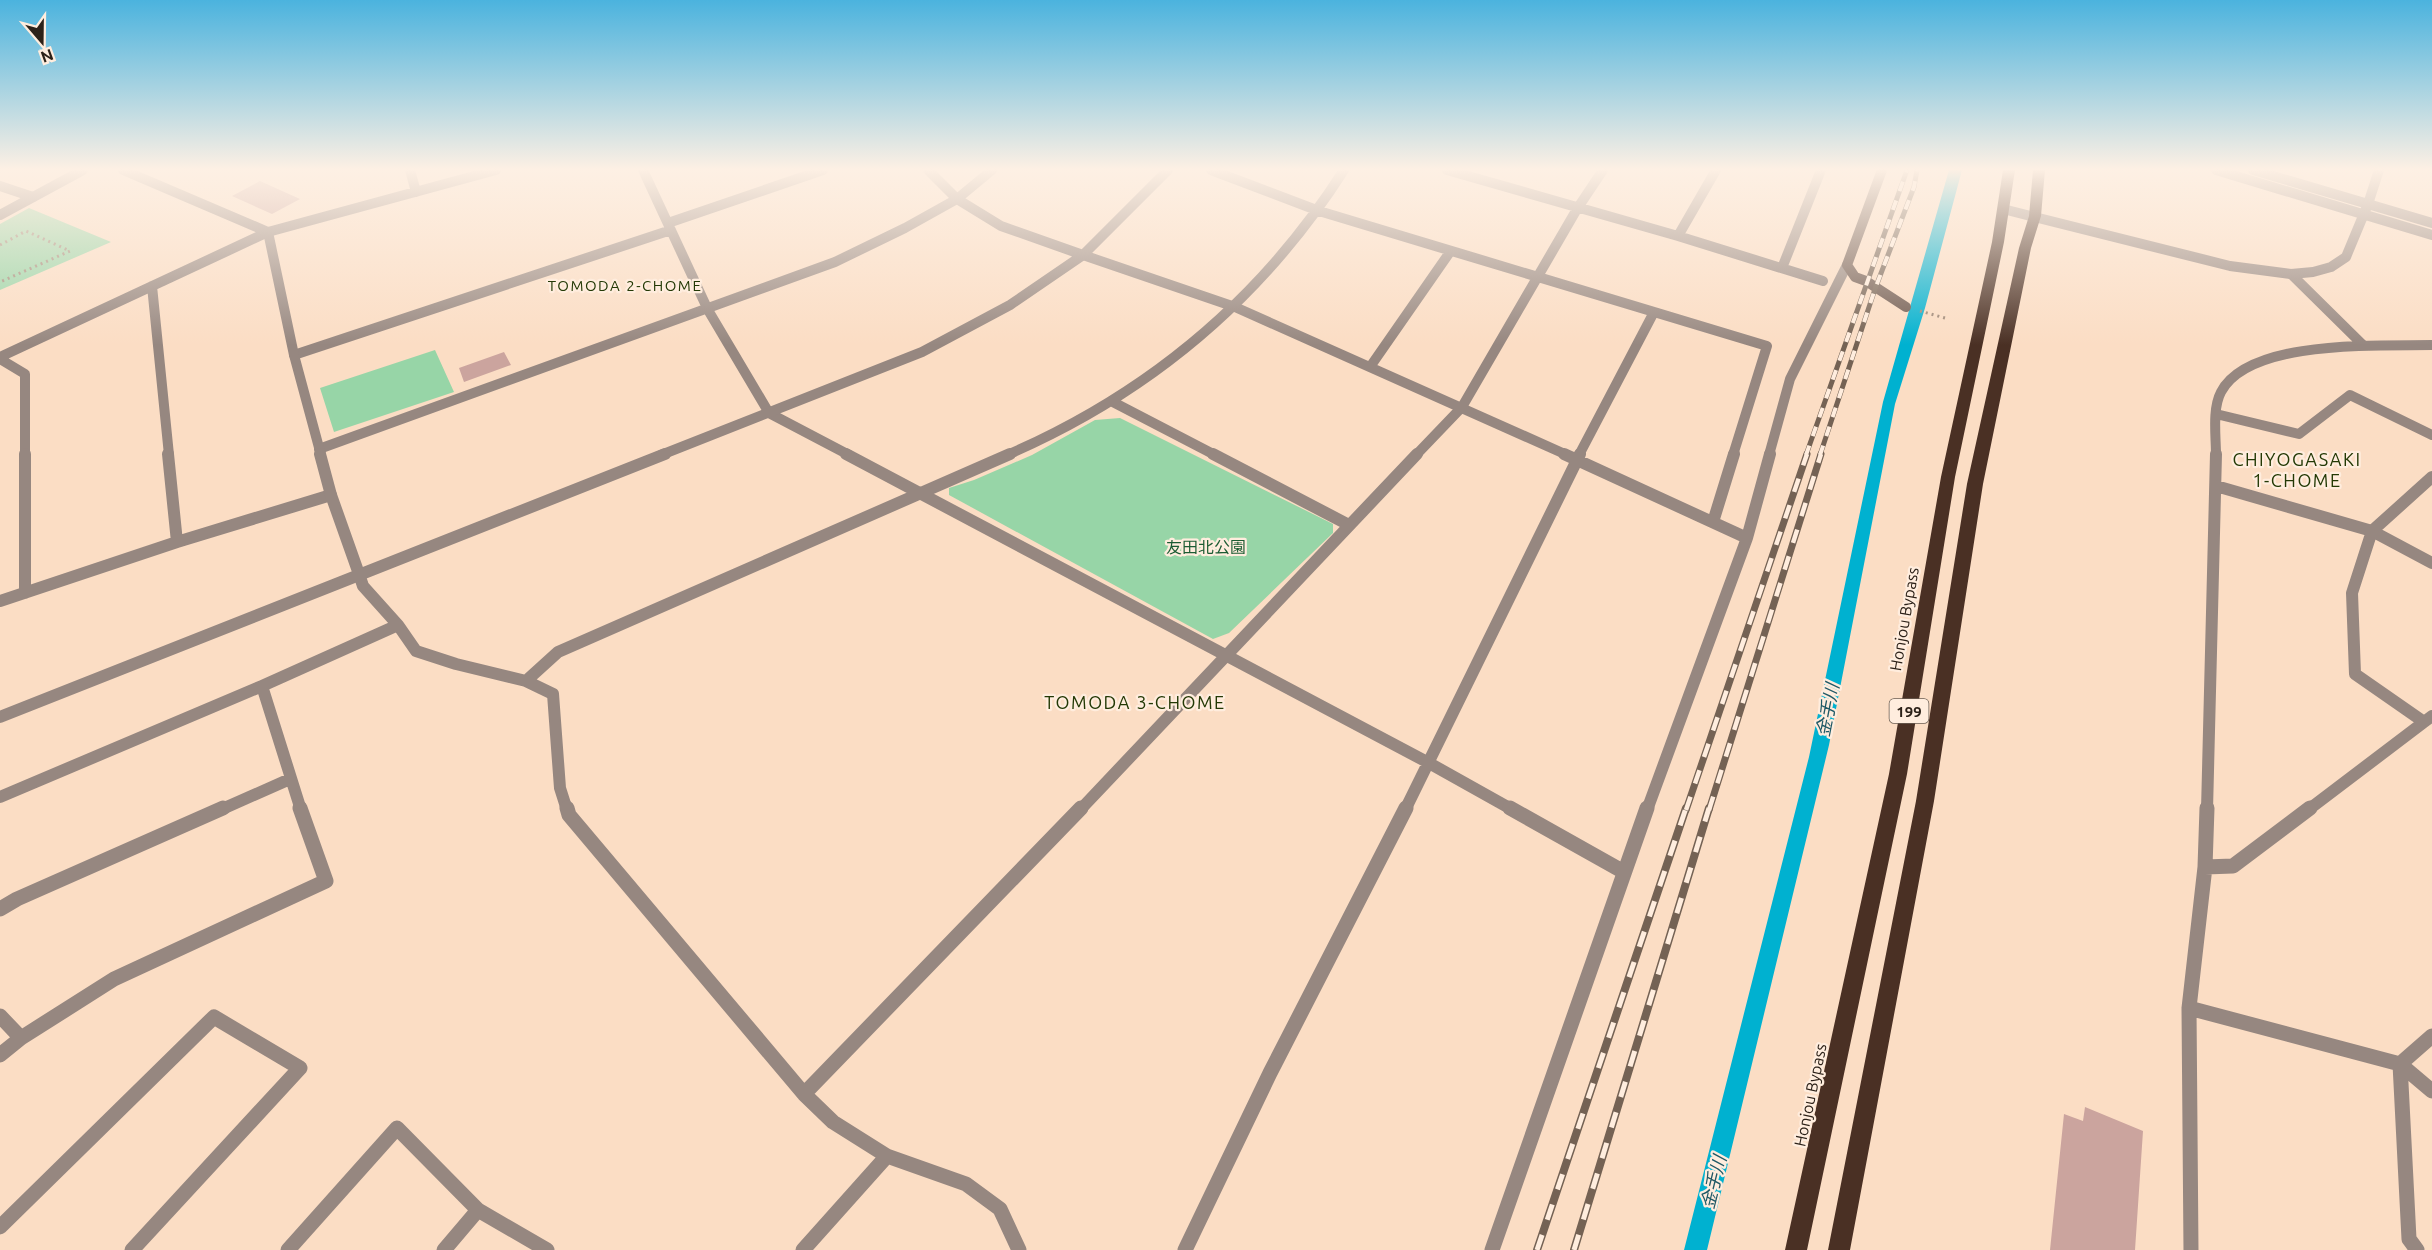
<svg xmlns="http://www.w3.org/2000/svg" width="2432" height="1250" font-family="Ubuntu,'Noto Sans JP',sans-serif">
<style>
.green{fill:#97d5a7}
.water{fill:#00b1d0}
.building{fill:#cba49e}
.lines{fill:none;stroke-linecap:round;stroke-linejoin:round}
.path{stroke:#9d8776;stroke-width:3;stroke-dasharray:2 4;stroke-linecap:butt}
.minor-far2{stroke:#968780;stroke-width:10}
.minor-far1{stroke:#968780;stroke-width:12}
.minor{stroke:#968780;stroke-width:15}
.tertiary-far1{stroke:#968780;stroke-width:10}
.tertiary{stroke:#968780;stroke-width:12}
.secondary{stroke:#705b51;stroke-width:10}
.trunk{fill:#4a3024;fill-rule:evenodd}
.rail-far2-casing{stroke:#746254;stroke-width:5}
.rail-far1-casing{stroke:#746254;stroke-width:7}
.rail-casing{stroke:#746254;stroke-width:8}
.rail-far2{stroke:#ffedde;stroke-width:4;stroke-dasharray:10;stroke-linecap:butt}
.rail-far1{stroke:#ffedde;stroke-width:4.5;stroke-dasharray:14;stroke-linecap:butt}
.rail{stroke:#ffedde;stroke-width:5;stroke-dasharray:16;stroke-linecap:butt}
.labels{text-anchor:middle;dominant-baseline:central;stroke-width:4.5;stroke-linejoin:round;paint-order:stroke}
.far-neighbourhood-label{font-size:15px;letter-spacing:1.5px;fill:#233905;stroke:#ffedde}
.shield{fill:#ffedde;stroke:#6b5e53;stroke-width:1.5}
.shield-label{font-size:15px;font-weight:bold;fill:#2c2118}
.park-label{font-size:16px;fill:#1c5c33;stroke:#ffedde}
.street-label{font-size:16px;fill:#2c2118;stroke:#ffedde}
.neighbourhood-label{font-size:18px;letter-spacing:1.5px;fill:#233905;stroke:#ffedde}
.water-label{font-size:18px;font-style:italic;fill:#205966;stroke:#ffedde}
</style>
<rect width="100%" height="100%" fill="#fbddc4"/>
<path class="green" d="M29,208l82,34 -111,48v-66z
M435,350l19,42 -120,40 -14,-44z
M1120,418l213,106v9l-104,100 -16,6 -264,-144v-7l25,-8 58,-25 63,-35z"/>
<path class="water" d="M1949,170h13l-37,138 -30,96 -66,341 -122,505h-23l125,-493 74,-355z"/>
<path class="building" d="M260,181l40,18 -28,15 -40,-18z
M504,352l7,13 -47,17 -5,-14z
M2085,1107l58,24 -8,119h-85l14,-136 19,7z"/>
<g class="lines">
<path class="path" d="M0,245l26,-14 44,20 -70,31
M1920,311l25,7"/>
<path class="minor-far2" d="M410,170l6,22
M643,170l65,140 61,103 80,42
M1211,170l108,41 448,135 -34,109
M1447,170l231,66 145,45
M0,186l33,11
M2368,204l11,-34
M668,223l155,-53
M1678,236l38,-66
M1083,255l152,52 332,148
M1782,268l39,-98
M2291,274l73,72
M152,286l17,169
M294,355l377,-125
M0,357l268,-125 228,-62
M0,359l25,15v81
M1370,367l80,-115
M1111,401l104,54
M2216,414l83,20 51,-39 82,40
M319,449l516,-187 70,-34 52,-29 35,-29
M1007,455c141,-61 254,-155 337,-285
M1416,455l46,-48 115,-198 26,-39
M1579,455l75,-143
M1769,455l21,-76 57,-114
M2216,455c0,-19 -4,-46 5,-63 28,-53 158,-46 211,-47"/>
<path class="minor-far1" d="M25,454v139
M168,454l9,88
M846,454l583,309 84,47
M1213,454l136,71
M1564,454l183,84
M2432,477l-60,54 -20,62 3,81 69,48 8,-6
M2216,486l156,45 60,32
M1713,522l21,-68
M359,574l4,12 35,39 18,26 40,13 70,17 27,13 7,94 7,22
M0,601l177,-59 154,-47
M526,681l32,-29 452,-198
M0,797l262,-111
M220,810l70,-31
M301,810l-39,-124 136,-61
M1080,810l337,-356
M1405,810l175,-356
M1647,810l100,-272 23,-84
M2207,810l9,-356
M2308,810l116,-88"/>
<path class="minor" d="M567,808l2,7 235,279 29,28 54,34 79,28 34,25 19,41
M1510,808l114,64
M2205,867l28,-1 77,-58
M0,909l17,-10 206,-91
M2189,1008l211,56 32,27
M0,1016l21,22 93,-59 212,-98 -26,-73
M0,1055l21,-17
M2400,1064l9,175 8,11
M2400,1064l32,-28
M804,1094l277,-286
M0,1227l214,-210 86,51 -168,182
M288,1250l109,-122 81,82 69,40
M444,1250l34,-40
M803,1250l84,-94
M1185,1250l85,-177 136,-265
M1492,1250l155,-442
M2191,1250l-2,-242 16,-141 2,-59"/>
<path class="tertiary-far1" d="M123,170l145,62 26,123 27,100
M928,170l29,29 44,27 82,29
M2216,170l216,65
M2253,170l179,53
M2003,209l227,57 61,8 22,-2 18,-5 15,-10 22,-53
M0,215l83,-45
M661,455l261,-103 88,-47 73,-50 85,-85"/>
<path class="tertiary" d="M320,454l11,41 28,79
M0,717l665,-263"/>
<path class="secondary" d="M1882,170l-35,95 8,12 11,4 40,26"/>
<path class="trunk" d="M2003,170h12l-11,72 -49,235 -48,297 -100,476h-22l104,-476 52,-297 51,-235z
M2033,170h12l-4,46 -10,32 -48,236 -49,317 -84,449h-22l88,-449 51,-317 52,-236 10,-32z"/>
<defs>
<path id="rail-far2" d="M1806,455l101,-285
M1820,455l55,-166 39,-102 3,-17"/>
<path id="rail-far1" d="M1686,810l121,-356
M1709,810l112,-356"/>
<path id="rail" d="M1537,1250l149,-442
M1574,1250l135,-442"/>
</defs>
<use href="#rail-far2" class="rail-far2-casing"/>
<use href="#rail-far1" class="rail-far1-casing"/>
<use href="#rail" class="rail-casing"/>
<use href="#rail-far2" class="rail-far2"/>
<use href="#rail-far1" class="rail-far1"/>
<use href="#rail" class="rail"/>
</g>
<linearGradient id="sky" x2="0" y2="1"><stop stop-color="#4bb3de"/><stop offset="0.49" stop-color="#fdf0e4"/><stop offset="1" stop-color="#fdf0e4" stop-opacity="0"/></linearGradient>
<rect width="2432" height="345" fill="url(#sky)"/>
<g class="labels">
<g class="far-neighbourhood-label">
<text x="625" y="285">TOMODA 2-CHOME</text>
</g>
<rect class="shield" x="1889.5" y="699" width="39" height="24" rx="4.5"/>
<g class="shield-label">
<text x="1909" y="711">199</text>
</g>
<g class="park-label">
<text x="1206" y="547">友田北公園</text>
</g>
<g class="street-label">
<text transform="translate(1904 619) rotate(-80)">Honjou Bypass</text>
<text transform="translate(1810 1095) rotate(-78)">Honjou Bypass</text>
</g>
<g class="neighbourhood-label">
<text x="2297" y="459">CHIYOGASAKI<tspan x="2297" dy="21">1-CHOME</tspan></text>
<text x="1135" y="702">TOMODA 3-CHOME</text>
</g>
<g class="water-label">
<text transform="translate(1827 710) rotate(-79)">金手川</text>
<text transform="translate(1713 1182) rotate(-76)">金手川</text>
</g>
</g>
<g transform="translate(42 42) rotate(160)" stroke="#ffedde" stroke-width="4.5" paint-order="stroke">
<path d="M0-4.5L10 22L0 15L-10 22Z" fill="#2c2118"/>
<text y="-9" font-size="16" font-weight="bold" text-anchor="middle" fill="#2c2118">N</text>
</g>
</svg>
